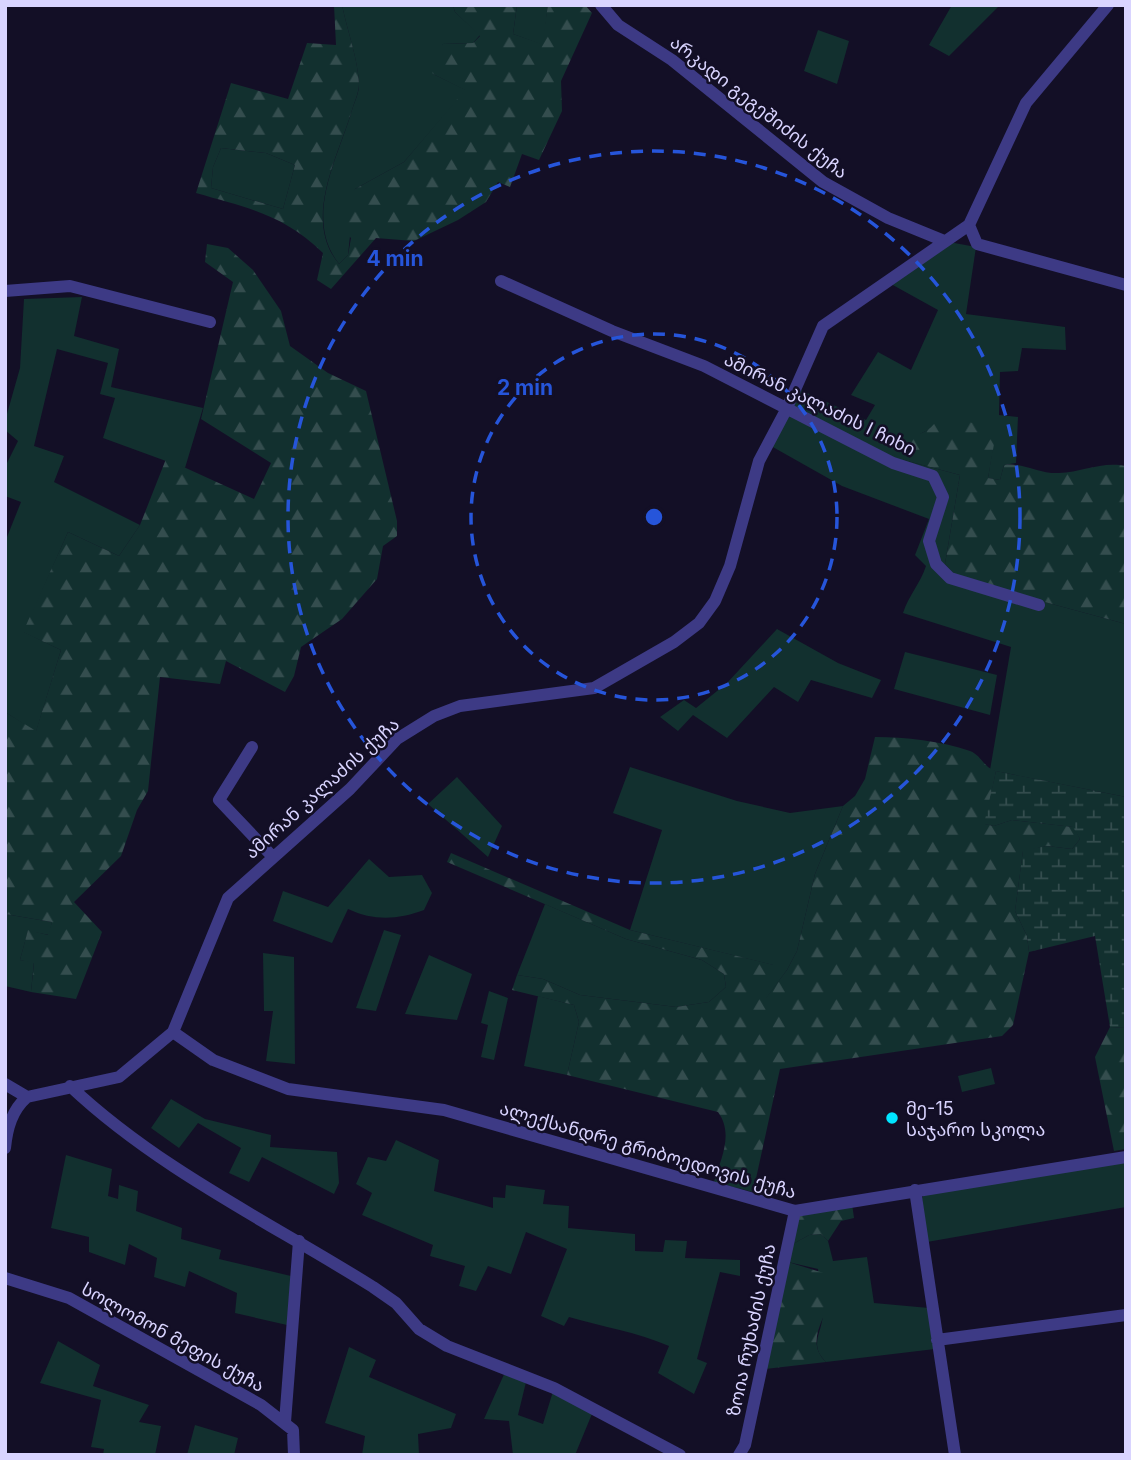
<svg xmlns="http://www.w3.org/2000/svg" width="1131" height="1460" font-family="Inter,'Noto Sans Georgian',sans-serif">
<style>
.green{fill:#12302f}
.forest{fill:url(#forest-firs);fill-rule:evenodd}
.wetland{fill:url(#wetland-marsh)}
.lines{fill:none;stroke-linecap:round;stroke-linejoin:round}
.minor{stroke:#3d3a85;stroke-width:12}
.ring{fill:none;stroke:#2655da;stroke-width:3.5;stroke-dasharray:12 9}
.poi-dot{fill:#00e5ff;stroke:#130f26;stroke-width:2.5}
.labels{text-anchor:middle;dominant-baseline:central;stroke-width:5;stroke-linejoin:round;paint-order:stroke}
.street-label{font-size:18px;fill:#d9d4ff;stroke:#130f26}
.poi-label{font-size:18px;fill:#d9d4ff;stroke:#130f26;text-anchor:start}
.centre{fill:#2655da;stroke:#130f26;stroke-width:3.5}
.ring-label{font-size:21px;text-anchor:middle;font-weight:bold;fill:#2655da;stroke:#130f26;stroke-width:5;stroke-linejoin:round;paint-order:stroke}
</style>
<defs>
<pattern id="forest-firs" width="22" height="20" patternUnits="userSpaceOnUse" patternTransform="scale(1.75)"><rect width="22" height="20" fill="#12302f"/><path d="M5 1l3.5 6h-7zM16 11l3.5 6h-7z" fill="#344d4e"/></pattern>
<pattern id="wetland-marsh" width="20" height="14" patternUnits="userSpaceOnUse" patternTransform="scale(1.75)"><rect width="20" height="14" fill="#12302f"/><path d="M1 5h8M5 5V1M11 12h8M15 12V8" fill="none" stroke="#344d4e"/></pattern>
</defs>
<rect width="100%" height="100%" fill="#130f26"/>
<path class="green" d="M342,5h111l2,7 25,23 -7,8 -30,1 -10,30 33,16 -62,72 -49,27 -7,66 -9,9c-36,-46 -1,-106 13,-154 2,-7 7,-17 7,-25 -1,-26 -12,-55 -17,-80z
M517,5h31l-5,40 -30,-11z
M952,5h48l-51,51 -20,-11z
M818,30l31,11 -12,43 -33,-13z
M221,148l45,5 29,12 -12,44 -72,-21 2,-21z
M949,242l27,5 -10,67 99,13 1,23 -44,-2 -4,23 -18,1 -1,43 19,2 -2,46 -12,2 -4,15 -12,-2 8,-51 -64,1 -16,8h-18l6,24 56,15 -15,89 14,15 167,45v173l-136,-27 21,-123 -108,-34c6,-18 17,-29 23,-47l-11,-11 14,-36 -87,-33 -71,-40 30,-56 65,30 9,-15 -24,-10 27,-43 33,18 27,-60 -47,-26z
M82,297l-8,39 45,13 -8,38 92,21 -18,60 -82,-30 12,-40 -15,-4 8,-31 -51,-14 -23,97 30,10 -10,26 86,43 -21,31 -51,-24 -44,100 37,18 -25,82 -31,-20v-170l16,-40 -16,-6v-29l13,-26 -13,-11v-9l15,-53 4,-69z
M777,629l61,34 43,17 -9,18 -61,-18 -13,22 -24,-15 -47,51 -34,-23 -15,16 -18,-14 24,-17 12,8 31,-25z
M905,652l92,23 -7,40 -96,-26z
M630,767l107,34 53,12 53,-7 -28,68 -18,77 -10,19 -22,30 8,-35 -143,-35 32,-100 -49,-17z
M457,777l45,49 -14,31 -60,-53z
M369,859l20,18 33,-2 10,18 -8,17c-27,10 -50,11 -76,-1l-16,34 -59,-22 10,-30 45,16z
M545,904l81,35 76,21 22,14 2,13 -17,15 -33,5 -96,-12 -37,-16 -26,-4z
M5,914l47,8 -3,13 -21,-4 -8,29 14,2 -3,30 -26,-6z
M384,930l17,5 -25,76 -20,-3z
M263,953l31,4 1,107 -29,-3 7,-50h-9z
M429,955l43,19 -15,46 -52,-6z
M489,991l19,7 -14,62 -13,-3 7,-32 -7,-2z
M538,996l36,9 5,17 -12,53 -43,-9z
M991,1068l4,16 -33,8 -4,-16z
M171,1099l34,20 66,16 -1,12 67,5 2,31 -5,11 -72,-37 -13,25 -20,-9 12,-25 -43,-25 -19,25 -28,-20z
M396,1140l43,20 -5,31 59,17v-11l12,1 1,-13 39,5 -2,14 26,2 -1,22 67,6v17l28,1 2,-12 22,1 -2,17 55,2v16l-20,-4 -23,87 10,4 -13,31 -36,-21 11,-27c-32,-14 -66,-19 -100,-29l-5,9 -23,-10 26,-67 -41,-17 -15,42 -23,-8 -12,25 -17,-5 6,-20 -35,-10 3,-11 -71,-30 10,-22 -16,-9 12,-27 18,4z
M66,1155l46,14 -4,27 10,3 1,-14 19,6 -2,20 46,17 -1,11 40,11 -2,9 72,17 -4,49 -52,-12 2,-20 -48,-22 -4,16 -31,-10 3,-19 -28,-14 -4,21 -36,-13v-15l-38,-9z
M1126,1161v46l-199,35 -5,-44 4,-6z
M821,1234l7,7 5,20 34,-4 7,46 55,5 6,41 -109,13c-17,-17 -5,-27 -3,-47 1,-14 -4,-32 -5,-46l-30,-7 3,-17 18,-10z
M58,1341l42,24 -7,21 56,19 -10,17 22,4 -6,29h-52l1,-6 -13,-2 10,-47 -61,-17z
M349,1347l27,13 -7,17 87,37 -5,14 -33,6 1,21h-57l3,-19 -40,-13z
M506,1370l21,8 -9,37 25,9 11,-36 40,21 -19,46h-62l-4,-34 -25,-2z
M195,1425l43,13 -4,17h-47z"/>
<path class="forest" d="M334,5h8c5,25 16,54 17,79 0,8 -5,19 -7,26 -14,47 -50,110 -13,154l9,-9 3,-17 -10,-10 2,-17 12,-22 49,-27 61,-72 -32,-16 -5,-10 15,-20 30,-1 7,-7 -25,-24 -2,-7h64l-4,29 29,10 6,-39h37l7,8 -31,68 1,30 -23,49 -17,-6 -12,33 -12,-5 -12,20 -28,18 -44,21 -38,-3 -45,51 -14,-9 6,-27c-40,-39 -75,-45 -127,-60l35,-110 57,16 19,-56 29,2zM221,148l45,5 29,12 -12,44 -72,-21 2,-21z
M207,244l21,4 25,22 28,41 9,35 38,27 38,18 31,130v15l-14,10 -6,33 -35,40 -41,28 -7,29 -9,16 -59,-31 -6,23 -60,-7 -12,114 -11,19 -16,46 -47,46 28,30 -26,67 -45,-7 3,-29 -14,-3 8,-30 20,5 4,-13 -47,-8v-202l31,19 25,-81 -38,-18 45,-100 51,24 21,-31 26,-66 88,40 17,-36 -70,-44 32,-137 -28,-20z
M939,417l58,10 -9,51 12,2 4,-15c19,-3 35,9 55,8 24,-1 43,-12 67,-7v158l-167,-45 -14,-15 15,-89 -56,-15 -8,-11 2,-13c19,0 31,-2 41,-19z
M875,737c30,0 66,4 95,14 11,4 14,17 26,20l-11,53 9,2 18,-6 62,7 6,12 -8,10 -25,-3 -24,5 -8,60 12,25 2,16 -16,73 -11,11 -222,33 -27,123 -39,-10c7,-24 20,-48 4,-70l-151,-37 12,-53 -5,-17 -62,-15 5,-15 26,4 37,16 96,12 33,-5 17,-15 -2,-13 -22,-14 -76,-21 -179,-77 4,-9 179,77 144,35 -8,33 21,-28 10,-19 18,-77 28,-68 12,-10 10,-17z
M1110,1027l16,1v121l-12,2 -19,-94z
M852,1204l2,14 -13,3 -13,20 -7,-7 -12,1 -18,10 7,-31z
M788,1262l39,12c1,6 3,12 3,18 -1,25 -27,48 -4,70l-61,7z"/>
<path class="wetland" d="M996,771l130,26v231l-16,-1 -15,-91 -66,16 -2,-16 -12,-25 8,-61 24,-4 25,3 8,-10 -7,-12 -61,-7 -18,6 -10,-2z"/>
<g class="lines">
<path class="minor" d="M601,5l17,20 54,35 151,122 65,36 54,22
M969,225l8,19 149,41
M501,281l111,50 92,35 189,97 40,13 10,21 -14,44 7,23 14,14 89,27
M5,291l65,-5 140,36
M252,747l-33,53 53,56
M173,1032l40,28 75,29 156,21 351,101 331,-54
M5,1084l22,13
M70,1086c88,83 201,137 303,201l23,16 23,26 28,17 107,42 126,67
M5,1148c2,-20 7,-38 22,-51l92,-20 54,-45 55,-134 122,-109 47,-50 37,-23 26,-10 134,-18 80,-46 25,-19 16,-22 15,-35 29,-105 27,-51 37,-84 146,-101 57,-122 82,-98
M915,1190l40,265
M5,1278l64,20 192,107 32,25 1,25
M937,1340l189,-25
M285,1422l14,-181
M739,1455l6,-10 50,-234"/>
</g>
<g class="ring">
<circle cx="654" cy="517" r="183"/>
<circle cx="654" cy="517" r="366"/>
</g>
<circle class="poi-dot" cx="892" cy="1118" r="7"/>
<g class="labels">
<g class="street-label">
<text transform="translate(759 107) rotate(38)">არკადი გეგეშიძის ქუჩა</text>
<text transform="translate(820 404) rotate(26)">ამირან კალაძის I ჩიხი</text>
<text transform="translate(322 788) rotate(-42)">ამირან კალაძის ქუჩა</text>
<text transform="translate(648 1150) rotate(16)">ალექსანდრე გრიბოედოვის ქუჩა</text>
<text transform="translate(751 1330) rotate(-78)">ზოია რუხაძის ქუჩა</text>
<text transform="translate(173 1337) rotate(29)">სოლომონ მეფის ქუჩა</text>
</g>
<g class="poi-label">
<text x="906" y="1108">მე-15<tspan x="906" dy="21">საჯარო სკოლა</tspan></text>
</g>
</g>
<circle cx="654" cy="517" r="10" class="centre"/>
<g class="ring-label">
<text x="395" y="266">4 min</text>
<text x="525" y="395">2 min</text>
</g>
<rect width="1131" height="1460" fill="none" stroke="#d9d4ff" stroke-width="14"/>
</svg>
